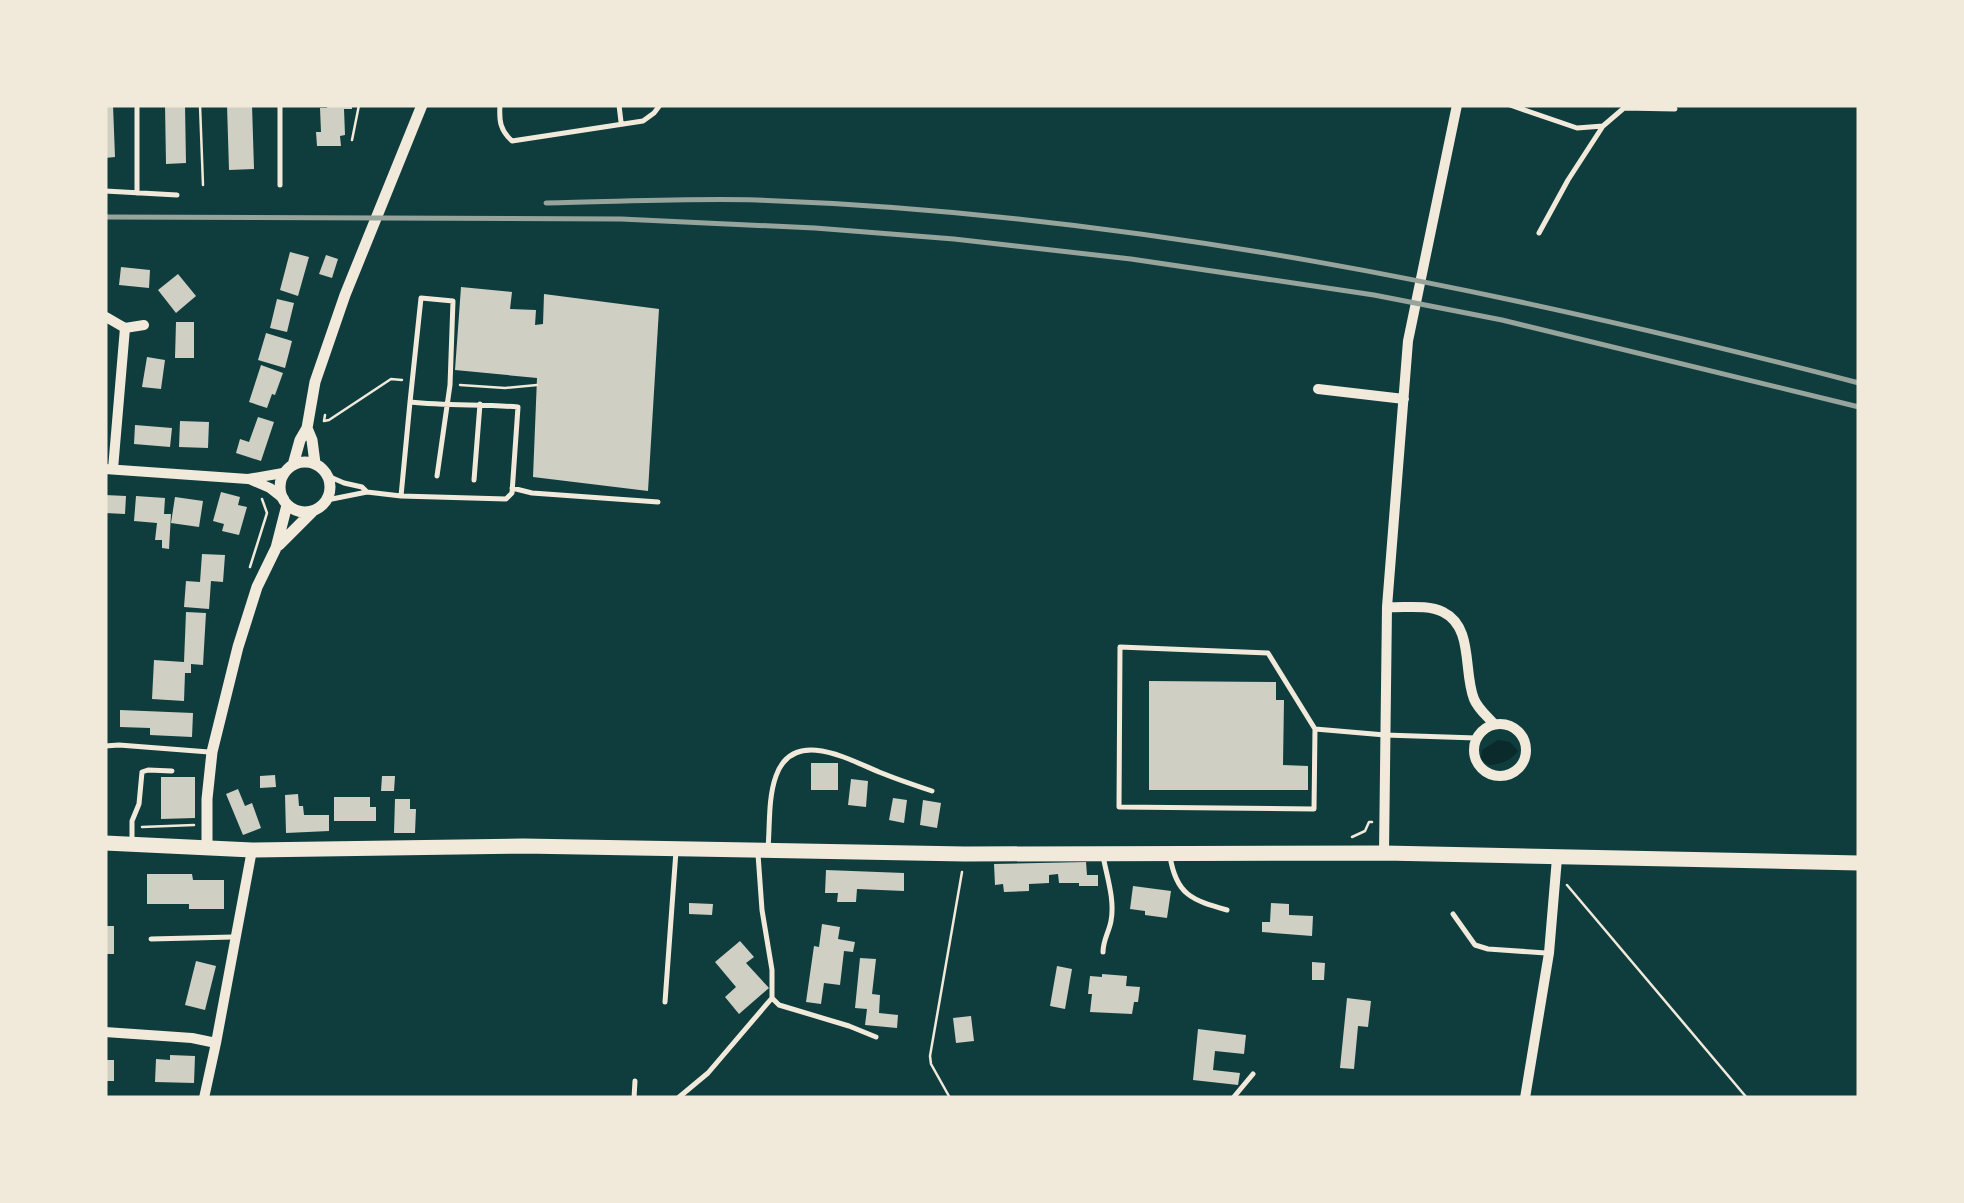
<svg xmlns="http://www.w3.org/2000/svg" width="1964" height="1203" font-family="Jost,sans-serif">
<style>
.water{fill:#0a2a2b}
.building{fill:#cfcfc3}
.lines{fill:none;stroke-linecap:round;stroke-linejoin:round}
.path{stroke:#f1e9da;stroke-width:2.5}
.service{stroke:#f1e9da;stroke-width:5}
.minor{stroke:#f1e9da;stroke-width:10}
.tertiary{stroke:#f1e9da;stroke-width:11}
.primary{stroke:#f1e9da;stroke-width:15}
.rail{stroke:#97a49c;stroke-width:5}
</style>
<rect width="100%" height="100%" fill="#0f3d3e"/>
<path class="water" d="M1498,740l12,2 8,9c-7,10 -17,13 -29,14l-8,-5 1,-10z"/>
<path class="building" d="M105,105h8l2,52 -10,1z
M165,105h20l1,58 -20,1z
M227,105h25l2,64 -25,1z
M327,105h25v4h-8l1,26 -5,1 1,10h-24l-1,-14h5l-1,-24h7z
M290,252l19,5 -11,39 -18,-6z
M326,255l12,4 -6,19 -13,-4z
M121,267l29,3 -1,18 -30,-3z
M178,274l18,22 -20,17 -18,-23z
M461,287l51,5 -2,17 26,1 -1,15 8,-1 1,-30 115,15 -11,182 -115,-14 4,-99 -82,-8z
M277,299l17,4 -7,29 -17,-4z
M176,322h18v36h-19z
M266,333l26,8 -7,27 -27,-8z
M147,357l18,3 -4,29 -19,-2z
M261,365l22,8 -8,22 -3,-1 -5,14 -18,-6z
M258,417l16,5 -13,39 -25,-8 4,-14 9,3z
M180,421l29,1 -1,26 -29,-1z
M135,425l37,3 -2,19 -36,-3z
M221,492l19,5 -2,8 9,2 -8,28 -17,-4 2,-7 -11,-3z
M105,495l21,1 -1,18 -20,-1z
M136,496l29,2 -1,16h7l-2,35 -7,-1v-8h-7l2,-17 -23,-2z
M175,497l28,4 -4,26 -28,-4z
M202,554l23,1 -2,27 -12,-1 -2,28 -25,-2 2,-26 14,1z
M186,612l20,1 -3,52 -12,-1v9h-6l-1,28 -32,-2 2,-39 30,2z
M1149,681l127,1v18h8l-1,65 25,1v24h-159z
M120,710l73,3 -1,24 -42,-2v-7l-30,-1z
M811,763h27v27h-27z
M275,775l1,12 -16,1v-12z
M382,776h13l-1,15h-13z
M161,777h34v41l-34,1z
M851,779l17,2 -2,26 -18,-2z
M238,789l7,17 7,-3 9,25 -18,7 -17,-41z
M298,794l1,12h4l1,9h25v16l-43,2 -1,-38z
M334,797h36v10h6v14h-42z
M893,798l14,2 -3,23 -15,-3z
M395,799h15v10h6l-1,24h-21z
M923,800l18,3 -4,25 -17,-3z
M1086,862l1,13h11v11h-19v-3h-20l-1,-9 -9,1v8l-20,1v7l-25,1 -1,-8 -8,1 -1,-21z
M826,870l78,3v18l-47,-2 -1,13h-19l1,-9h-13z
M147,874h45l1,6h31v29h-35v-5h-42z
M1133,886l38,5 -4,27 -22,-3v-4l-15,-2z
M689,903l24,1 -1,11 -23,-1z
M1271,903l18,1v11l24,1 -1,20 -50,-4v-10h8z
M822,924l18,3 -2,12 17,3 -2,10 -9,-1 -4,34 -16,-2 -3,21 -15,-2 8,-56 5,1z
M105,926h9v28h-9z
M740,941l14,16 -8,6 23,25 -30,26 -14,-17 11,-10 -21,-25z
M860,958l16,1 -4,35 8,1 -1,18 19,2 -1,13 -32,-3 2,-16 -12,-1z
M196,961l20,5 -11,44 -20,-5z
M1312,962l13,1 -1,17h-12z
M1057,966l15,3 -7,40 -15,-3z
M1102,974l25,2 -1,10 14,1 -2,15h-4l-2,12 -42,-2 2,-18h-4l2,-18 12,1z
M1347,998l24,3 -3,26 -10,-1 -4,43 -14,-1z
M971,1016l3,25 -18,2 -3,-25z
M1198,1029l48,6 -2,19 -29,-3 -2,19 27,3 -2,12 -45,-5z
M170,1055l25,1 -1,27 -39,-1 1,-23 14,1z
M105,1060h9v21h-9z"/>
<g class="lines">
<path class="path" d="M200,105l3,80
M352,140l7,-35
M460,385l45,3 32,-3
M325,415l-1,6 5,-1 62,-41 11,1
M250,567l17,-54 -5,-14
M142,827l52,-2
M1352,837l13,-6 4,-9h3
M1567,885l180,213
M950,1098l-19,-34 -1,-8 32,-184"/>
<path class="service" d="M137,105v88
M500,105c-1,16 0,25 12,36l131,-20 11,-8 6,-8
M619,105l2,17
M1510,105l67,23 26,-2 21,-18 51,1
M280,185v-80
M105,191l72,4
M1539,233l29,-53 35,-54
M410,402l11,-104 32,3 -3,84 -13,91
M328,476l16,7 18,4 5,5 34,4 105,3 6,-6 6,-86c-36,-3 -71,-1 -108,-5l-9,94
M474,480l6,-76
M512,488l20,5 126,9
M327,500l40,-8
M1315,729l-1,80 -195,-2 1,-160 148,6 47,76 70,6 91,3
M105,746l14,-1 90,7
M132,841v-20l7,-17 3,-32 6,-2 24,1
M768,848c2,-23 0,-50 8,-72 17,-48 72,-17 103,-4 17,7 35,13 53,19
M1170,856c6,39 22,44 57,54
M1453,914l22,31 13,4 58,4
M151,939l82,-2
M1103,952c0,-12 6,-20 8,-31 4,-21 -4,-44 -8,-65
M772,998l7,7 70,21 27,11
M665,1002l11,-151
M634,1098l1,-17
M678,1098l30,-25 64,-75v-28l-10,-60 -4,-56
M1233,1098l20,-24"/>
<path class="minor" d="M106,317l19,11 19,-3
M1318,389l86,10
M105,469l143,10 35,-6
M113,469l12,-141
M249,479l21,9 14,11
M1387,607c18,1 40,-3 56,5 31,15 20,60 31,87 4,10 13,17 20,25
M1474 750a26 26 0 1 1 52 0a26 26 0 1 1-52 0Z
M1384,853l3,-246 21,-266 49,-236
M105,1032l87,6 24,5
M204,1098l12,-55 36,-193
M1525,1098l24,-145 8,-95"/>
<path class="tertiary" d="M307,428l5,12 3,23
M280 487a25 25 0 1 1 50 0a25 25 0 1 1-50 0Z
M293,465l7,-25 7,-12 8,-46 30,-87 77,-190
M279,545l33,-33
M207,848v-49l5,-47 26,-105 19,-60 19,-39 11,-43"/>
<path class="primary" d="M105,843l147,7 271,-4 442,8 419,-1 475,10"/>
<path class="rail" d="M546,203c70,-1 141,-5 211,-3 374,13 741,89 1102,183
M105,217l516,2 194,9 139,11 177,20 243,36 128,25 357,87"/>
</g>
<rect width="1964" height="1203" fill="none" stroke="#f1e9da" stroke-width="215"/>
</svg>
